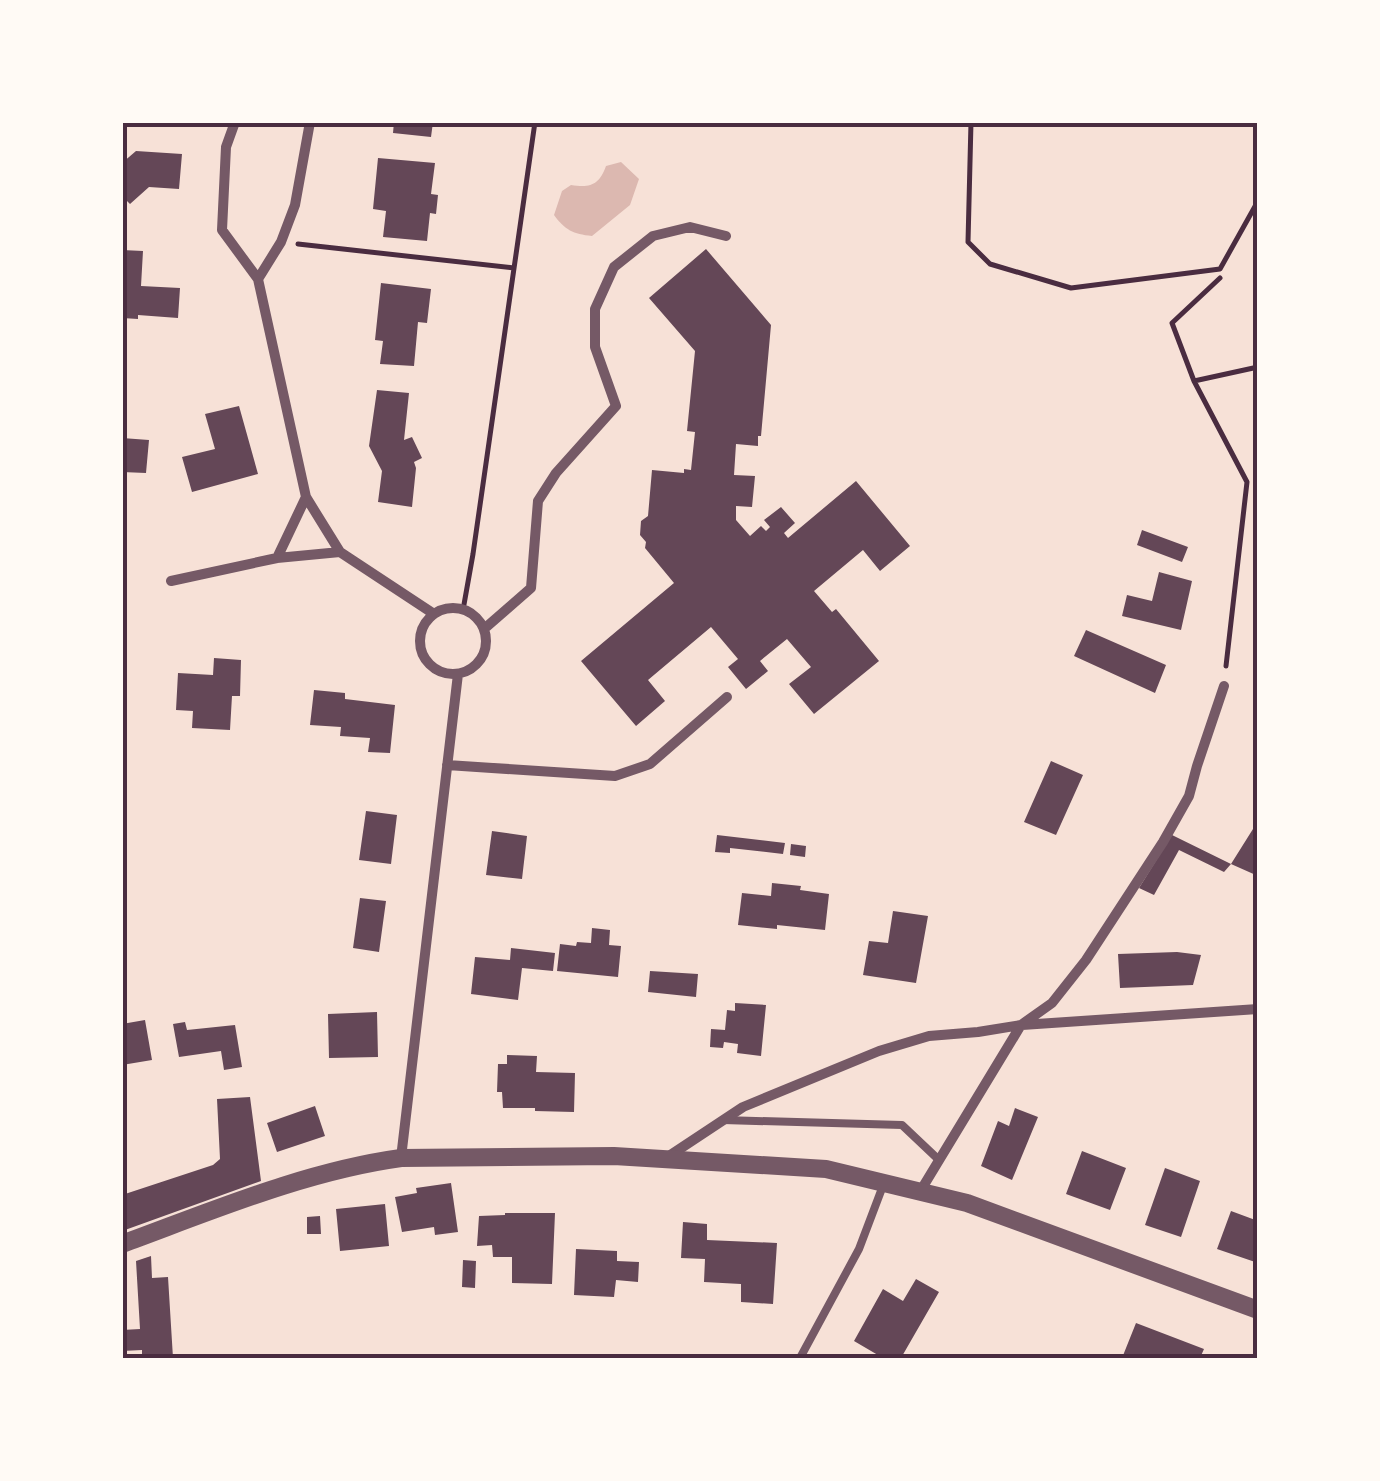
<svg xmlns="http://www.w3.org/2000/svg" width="1380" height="1481" font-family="Poppins,sans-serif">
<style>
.water{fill:#dcb8b0}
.building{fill:#644757}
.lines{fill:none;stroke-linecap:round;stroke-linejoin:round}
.path{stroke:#4a2c40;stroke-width:5}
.service{stroke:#755966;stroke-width:8}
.minor{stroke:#755966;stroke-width:10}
.tertiary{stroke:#755966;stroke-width:18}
.neatline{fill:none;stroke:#4a2c40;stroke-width:4}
</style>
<rect width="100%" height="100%" fill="#f7e1d7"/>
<path class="water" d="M621,162l18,17 -9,26 -38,31c-19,-2 -27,-6 -38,-21l8,-24 9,-6c20,3 28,0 35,-19z"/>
<path class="building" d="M394,122h39l-2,15 -38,-4z
M136,151l46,3 -3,35 -30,-2 -19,17 -8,-8v-33z
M378,158l57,5 -4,31 7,1 -2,19 -6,-1 -3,28 -44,-4 3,-26 -13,-2z
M706,249l65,76 -10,111h-3v10l-22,-2 -2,31 21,1 -3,31 -16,-1v14l14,16 11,-10 5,5 4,-4 -6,-7 17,-13 14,16 -11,10 4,5 68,-57 54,65 -30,25 -17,-21 -49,41 18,21 4,-3 43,52 -65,53 -25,-30 22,-17 -24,-28 -27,22 8,10 -22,18 -18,-22 10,-8 -27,-32 -63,53 17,21 -29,25 -55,-65 93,-78 -29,-35 1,-6 -6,-7 1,-14 7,-5 4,-46 32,3v-4l7,1 4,-38 -8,-1 8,-80 -46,-53z
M122,250l21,1 -2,35 39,2 -2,30 -40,-3v4l-16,-1z
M381,283l50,6 -4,34 -9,-1 -4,44 -34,-2 3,-23 -8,-1z
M377,390l32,3 -5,47 8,-3 10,21 -8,4 2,6 -4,39 -34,-5 4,-31 -13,-25z
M239,406l19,68 -66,18 -10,-35 33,-8 -10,-35z
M122,438l27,2 -3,33 -24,-1z
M1142,530l46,17 -6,15 -45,-17z
M1159,572l33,9 -11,49 -59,-14 5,-21 25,6z
M1086,630l80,35 -11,28 -81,-37z
M214,658l27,2 -1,36h-8l-2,34 -38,-2 1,-17 -17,-1 2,-37 35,2z
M314,690l31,3v6l50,6 -5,48 -22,-1 2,-14 -30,-2 1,-9 -31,-2z
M1051,761l32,14 -27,60 -32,-13z
M366,811l31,4 -6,49 -32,-4z
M1258,821v55l-27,-12 -7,8 -45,-22 -25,45 -15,-7 33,-53 59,29z
M492,831l35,5 -5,43 -36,-4z
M717,835l68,8 -2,11 -53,-6v5l-15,-1z
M791,844l15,2 -1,11 -15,-2z
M772,883l29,3 -1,4 29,4 -4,36 -48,-5v4l-39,-4 4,-32 29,3z
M360,898l26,3 -7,51 -26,-4z
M893,911l35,5 -12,67 -53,-8 6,-34 19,2z
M592,928l18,2 -1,15 12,1 -3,31 -61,-6 3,-27 16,2 1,-4 14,1z
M511,948l44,5 -2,18 -31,-3 -4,32 -47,-6 4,-37 35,3z
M1177,952l24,3 -8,30 -73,3 -2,-34z
M650,971l48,3 -2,23 -48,-5z
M735,1003l31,2 -5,51 -24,-3 1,-9 -14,-2 -1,6 -13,-1 1,-18 14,1 2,-20 8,1z
M377,1012l1,45 -49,1 -1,-44z
M145,1020l7,40 -30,5v-41z
M185,1022l2,8 48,-5 7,42 -18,3 -3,-19 -42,6 -6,-33z
M507,1055l30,1 -1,16 39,1 -1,39 -39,-1v-3h-32l-1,-16h-5l1,-28h9z
M250,1097l11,84 -136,49 -3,-8v-27l91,-30 7,-6 -3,-60z
M315,1106l10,30 -48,16 -10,-29z
M1015,1108l23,9 -26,63 -31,-14 17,-45 11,5z
M1082,1151l44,17 -16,42 -44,-16z
M1165,1168l35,13 -19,56 -36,-12z
M451,1183l7,49 -23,3 -1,-8 -32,5 -7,-35 22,-4 -1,-5z
M385,1204l4,42 -49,5 -4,-42z
M1231,1211l27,10v42l-41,-14z
M505,1213h50l-3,71 -40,-1v-26h-19l-1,-12 -15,1 2,-30 26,-1z
M320,1216l1,18h-14v-17z
M683,1222l24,2v16l70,3 -4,61 -32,-2v-18l-37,-2 1,-23 -24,-1z
M576,1249l41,2v10l22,1 -1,20 -22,-2 -2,17 -40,-2z
M151,1256l1,22 16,-1 5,81h-31v-8l-20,1v-21l18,-1 -4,-68z
M463,1260l13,1 -1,27 -13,-1z
M916,1279l23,13 -38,66h-18l-29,-17 29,-52 20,12z
M1136,1323l68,26 -4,9h-78z"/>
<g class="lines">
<path class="path" d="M971,122l-3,120 22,22 81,24 149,-19 38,-68
M298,244l216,24
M1220,278l-48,45 22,58 53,101 -21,184
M1194,381l64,-14
M463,610l10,-56 62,-432"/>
<path class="service" d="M723,1120l179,5 37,35
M800,1358l59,-109 25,-66"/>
<path class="minor" d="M235,122l-9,25 -4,83 36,49 48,218 34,55 94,62
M258,279l23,-37 14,-37 15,-83
M277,558l29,-61
M171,581l106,-23 63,-6
M420 641a33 33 0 1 1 66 0a33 33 0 1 1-66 0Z
M484,629l47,-41 7,-87 18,-28 60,-67 -21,-59v-38l19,-42 39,-31 37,-9 36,9
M447,765l168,11 35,-12 77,-67
M1021,1025l31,-22 34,-43 77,-118 26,-46 8,-30 27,-80
M1022,1025l236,-16
M669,1156l74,-49 136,-56 50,-15 49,-4 43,-7 -100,165
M401,1158l57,-484"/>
<path class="tertiary" d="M122,1244c90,-33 184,-73 279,-86l213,-2 212,13 141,34 291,107"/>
</g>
<rect width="1380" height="1481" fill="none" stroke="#fffaf5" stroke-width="250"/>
<rect x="125" y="125" width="1130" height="1231" class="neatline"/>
</svg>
